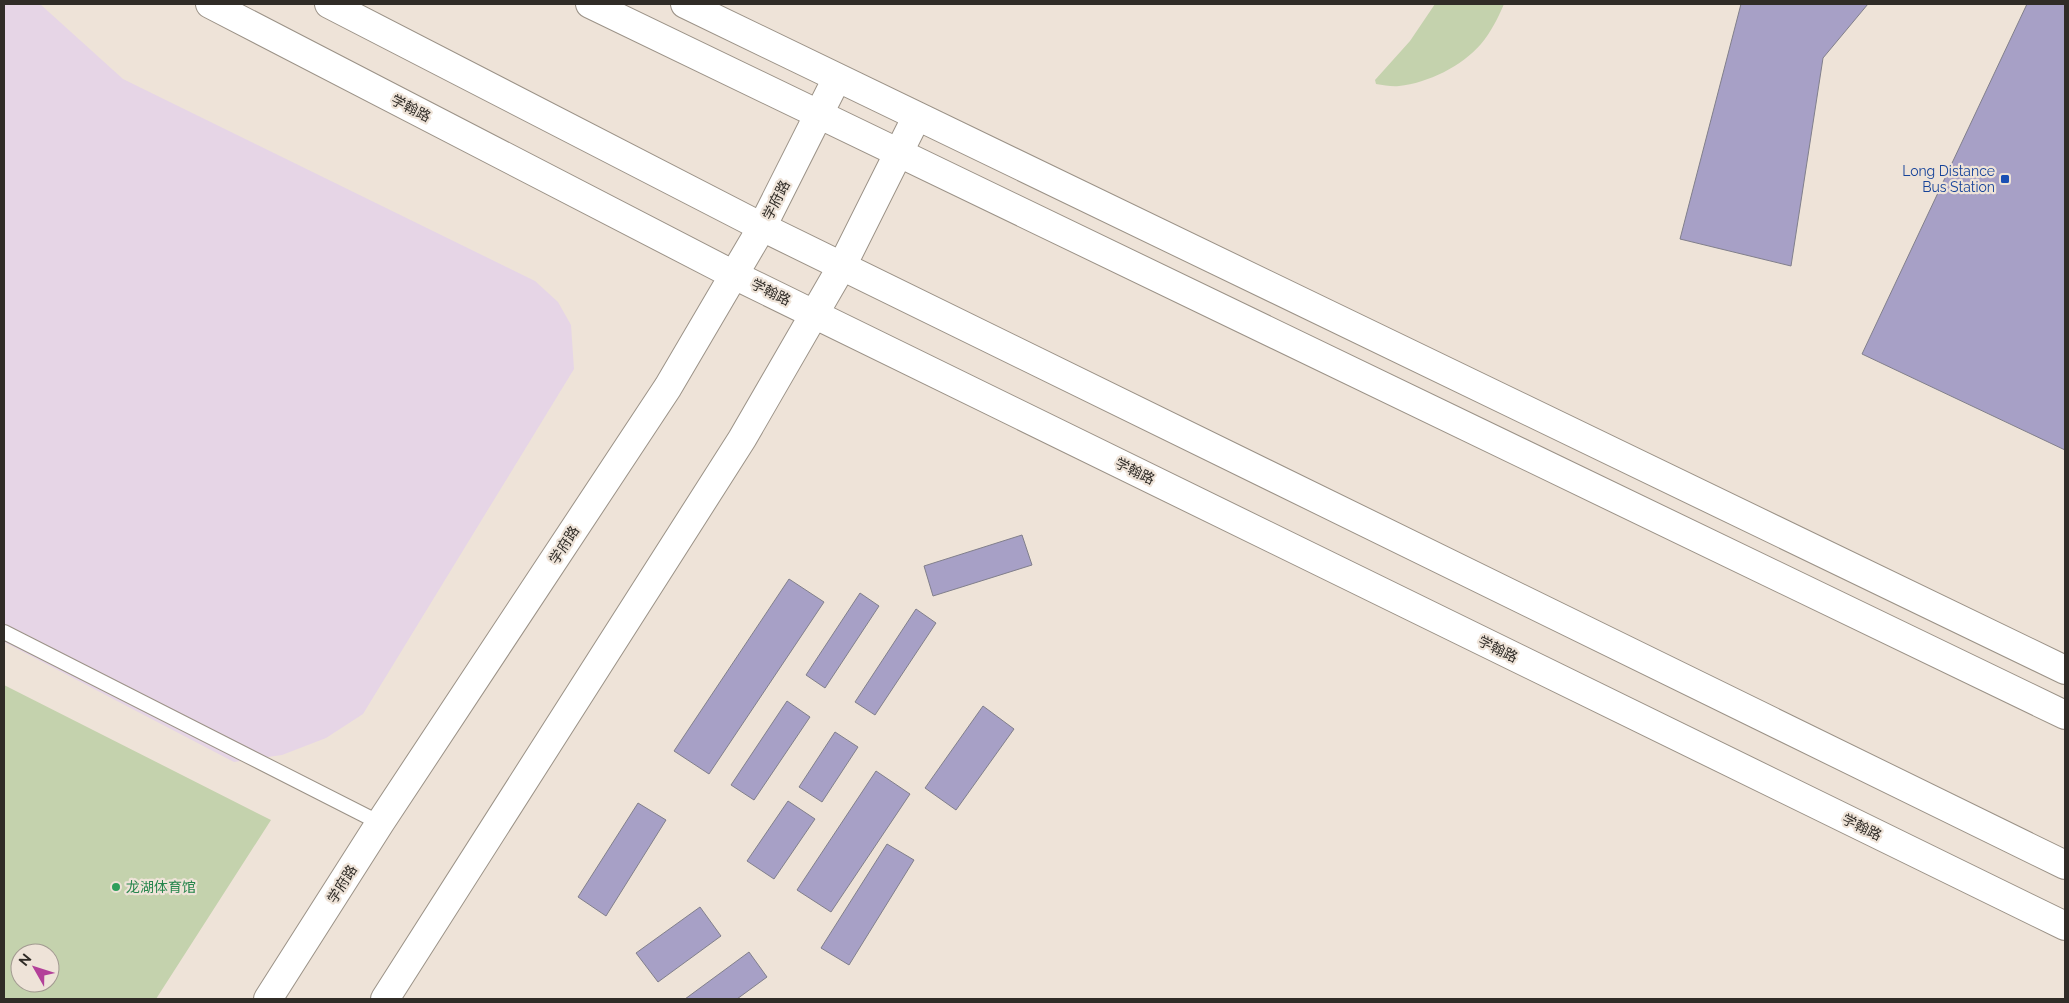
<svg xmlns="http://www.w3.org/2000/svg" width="2069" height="1003" font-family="Raleway,'Noto Sans SC',sans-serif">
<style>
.commercial{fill:#e6d5e6}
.green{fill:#c4d2ad;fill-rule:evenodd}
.building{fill:#a7a0c6;stroke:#817f8b}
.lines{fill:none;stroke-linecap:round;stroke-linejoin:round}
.lane-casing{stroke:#9b9287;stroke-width:16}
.secondary-casing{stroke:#9b9287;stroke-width:30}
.primary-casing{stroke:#9b9287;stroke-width:30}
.lane{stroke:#fff;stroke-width:14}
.secondary{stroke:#fff;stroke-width:28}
.primary{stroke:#fff;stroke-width:28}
.transit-dot{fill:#1a4fb4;stroke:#eee3d8;stroke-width:2}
.leisure-dot{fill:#2e9e5b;stroke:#eee3d8;stroke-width:2}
.labels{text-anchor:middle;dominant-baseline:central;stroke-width:4.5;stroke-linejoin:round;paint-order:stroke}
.street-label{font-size:14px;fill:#302c27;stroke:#eee3d8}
.transit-label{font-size:14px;fill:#164399;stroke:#eee3d8;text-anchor:end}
.leisure-label{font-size:14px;fill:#27864d;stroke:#eee3d8;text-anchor:start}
</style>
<rect width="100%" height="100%" fill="#eee3d8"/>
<path class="commercial" d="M4,4h36l83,75 412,202 23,21 13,23 3,44 -211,345 -37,24 -44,17 -48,7 -230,-120z"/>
<path class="green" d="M1435,4h69c-6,14 -13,28 -23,40 -19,22 -53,39 -82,42 -7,1 -15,-1 -23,-2l-1,-4 35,-39z
M4,685l267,135 -115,179h-152zM20,953h30v30h-30z"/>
<path class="building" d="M1741,4h127l-45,54 -32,208 -111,-27z
M2027,4h38v446l-203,-96z
M1022,535l10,30 -99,31 -9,-30z
M789,579l35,23 -115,172 -35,-23z
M860,593l19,13 -54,82 -19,-13z
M916,609l20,14 -61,92 -20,-13z
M787,701l23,16 -56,83 -23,-15z
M983,706l31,23 -58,81 -31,-22z
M835,732l23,15 -36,55 -23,-15z
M876,771l34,23 -79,118 -34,-22z
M788,801l27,18 -41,60 -27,-18z
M638,803l28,17 -60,96 -28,-19z
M887,844l27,16 -65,105 -28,-17z
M700,907l21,29 -63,46 -22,-29z
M749,952l18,25 -30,22h-52z"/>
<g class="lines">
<defs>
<path id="lane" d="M4,632l376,191"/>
<path id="secondary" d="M210,4l524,271 1331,651
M685,4l1380,666
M268,999l112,-176 288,-436 94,-160 75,-149
M385,999l357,-560 100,-173 75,-150"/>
<path id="primary" d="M329,4l433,223 1303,638
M590,4l1475,711"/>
</defs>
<use href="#lane" class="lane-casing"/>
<use href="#secondary" class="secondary-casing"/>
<use href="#primary" class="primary-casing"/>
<use href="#lane" class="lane"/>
<use href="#secondary" class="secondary"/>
<use href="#primary" class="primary"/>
</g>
<rect class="transit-dot" x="2000" y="174" width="10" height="10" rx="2.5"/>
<circle class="leisure-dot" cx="116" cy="887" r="5"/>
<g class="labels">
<g class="street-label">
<text transform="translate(411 108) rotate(27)">学翰路</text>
<text transform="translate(776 200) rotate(-63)">学府路</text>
<text transform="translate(771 292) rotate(26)">学翰路</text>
<text transform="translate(1135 471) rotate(26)">学翰路</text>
<text transform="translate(564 545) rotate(-57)">学府路</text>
<text transform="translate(1498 649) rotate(26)">学翰路</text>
<text transform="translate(1862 827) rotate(26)">学翰路</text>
<text transform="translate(342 884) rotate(-58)">学府路</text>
</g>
<g class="transit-label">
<text x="1995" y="171">Long Distance<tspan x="1995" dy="16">Bus Station</tspan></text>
</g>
<g class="leisure-label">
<text x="126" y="887">龙湖体育馆</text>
</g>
</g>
<rect width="2069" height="1003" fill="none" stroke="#302c27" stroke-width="10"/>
<g transform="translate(35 968) rotate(309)"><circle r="24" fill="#eee3d8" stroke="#a29a91"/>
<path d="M0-4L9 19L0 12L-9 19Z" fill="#b34099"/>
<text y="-8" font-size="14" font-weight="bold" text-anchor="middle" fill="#302c27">N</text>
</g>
</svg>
